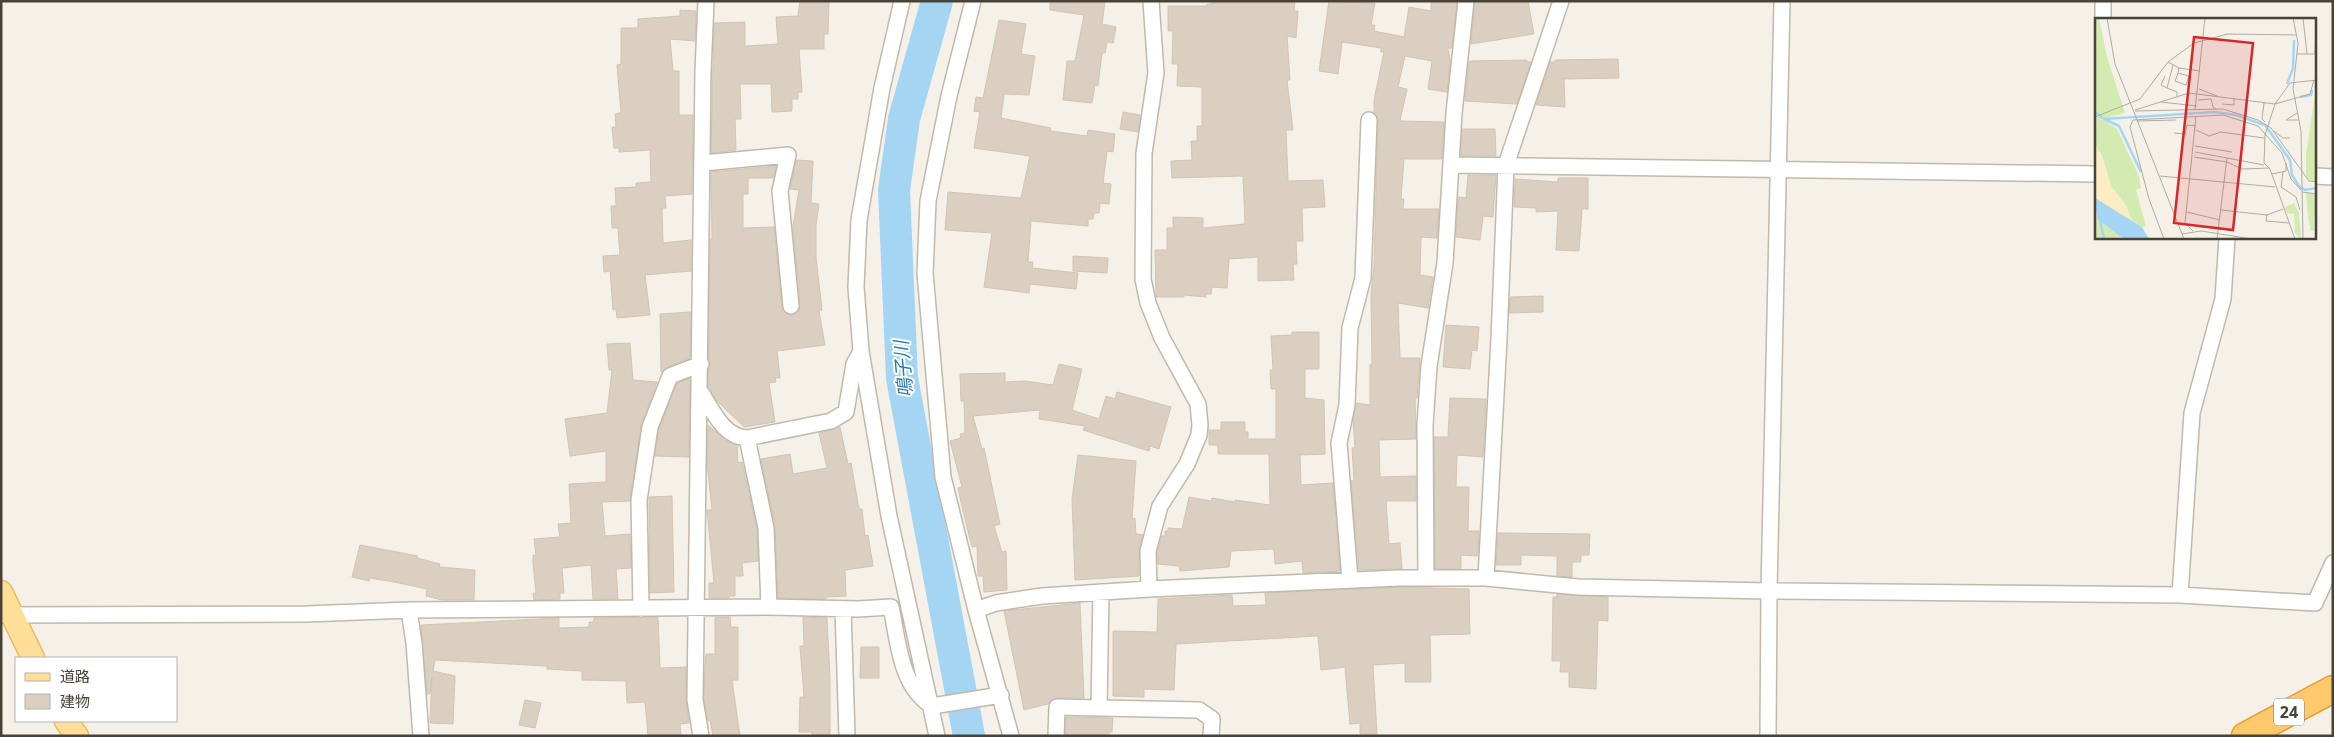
<svg xmlns="http://www.w3.org/2000/svg" width="2334" height="737" font-family="'Noto Sans','Noto Sans JP',sans-serif">
<style>
.lines{fill:none;stroke-linecap:round;stroke-linejoin:round}
.river{stroke:#a4d6f4;stroke-width:32}
.building{fill:#dacfc1;stroke:#d3c4b1}
.street-casing{stroke:#c1b9ab;stroke-width:18}
.primary-casing{stroke:#e9bc63;stroke-width:25}
.highway-casing{stroke:#e49d34;stroke-width:29}
.street{stroke:#fff;stroke-width:15}
.primary{stroke:#ffde98;stroke-width:22}
.highway{stroke:#ffc86a;stroke-width:26}
.labels{text-anchor:middle;dominant-baseline:central;stroke-width:4;stroke-linejoin:round;paint-order:stroke}
.shield{fill:#fff;stroke:#807b73;stroke-width:1}
.shield-label{font-size:16px;font-weight:bold;fill:#494237}
.water-label{font-size:19px;font-style:italic;fill:#2878aa;stroke:#fff}
.inset-river{fill:none;stroke:#a4d6f4;stroke-width:2.5}
.inset-road{fill:none;stroke:#b0aba2;stroke-width:1}
.view{fill:#d62828;fill-opacity:0.15;stroke:#d62828;stroke-width:2.5}
.inset-edge{fill:none;stroke:#494237;stroke-width:2.5}
</style>
<rect width="100%" height="100%" fill="#f5f1e9"/>
<g class="lines">
<path class="river" d="M937,1l-33,118 -10,71 8,188 67,358"/>
</g>
<path class="building" d="M800,1h29l-1,33h-4v15h-25l3,43h-4v7h-6v12l-20,1 -1,-28h-31l1,35h-6l1,31 -25,3 3,-130 31,-1v24l33,-2 -2,-27 22,-1z
M1050,1h55l-3,23 14,3 -3,16 -6,-1 -2,11h-3l-4,33 -3,-1 -3,18 -29,-3 4,-39h8l9,-46 -34,-5z
M1212,1h83l-1,10h4l-2,27 -9,-2 3,44h-3l6,50h-7l2,51 35,-1 2,27 -23,1 1,33h-7l1,23h-4l1,16 -36,1v-24l-29,2 -2,29 -15,-1 -1,7h-5v3l-22,-2v2h-28l-1,-47h12v-22h6v-11l30,1v10l42,-4 -2,-48 -71,2 -1,-17 21,-1 -1,-19h6v-15h5v-39l-25,-1 1,-22h-6l1,-33h-5v-25h39v-2h5z
M1329,1l46,2 -4,22h4l-1,6 30,6 5,-30 22,4v-10h26l-5,47h-4l2,13 -3,31 -19,-3 4,-28 -27,-5 -7,31 9,2 -7,32 44,1 -2,37h-38l-3,40h3l-1,10h36l-2,29 -16,-1 -1,38 13,2 -5,31 -30,-5 2,55h20l-3,40h-2l1,41 -37,1 1,37 36,-1v25h-30l3,43 11,-1 2,26 -43,1 -8,-89h3l-2,-33h3l-2,-28 3,-17 14,2v-40l2,-1 -1,-70 3,-28 4,-146 -4,-8v-12l10,-48h-3v-4l-39,-6 -4,32 -19,-3z
M1475,1h53l6,33 -63,10z
M680,10l16,1 -1,30 -25,-2 3,32h6v44h14l-1,79 -27,2 1,12h-4l1,35 28,-3v31l-46,4 5,40 -33,3 -1,-9 -3,1 -3,-39 -6,1 -1,-16 17,-1 -2,-27h-6l-1,-22h5l-1,-18 21,-1v-4l15,-1 -1,-32 -31,2v-4h-5l-2,-21h4l-1,-13 6,-1 -4,-48 4,-1v-36h17v-9l42,-3z
M999,20l27,4 -5,30 14,2 -6,39 -25,-1 -3,24 50,10 -1,3 37,5 1,-6 27,4 -2,18 -6,-1 -4,32 8,1 -2,20 -9,-1 -1,10h-5l-1,6h-5v7l-57,-5 -3,41h5l-1,6 46,5 -2,16 -46,-5 -1,9 -45,-6 8,-54 -47,-3 3,-38 73,6 9,-42 -56,-8 6,-36 -6,-1 2,-14 7,1z
M1618,59l1,19 -55,1 1,28 -29,-2 14,-43h5v-2z
M1527,60v2h4l-14,42 -52,-3 4,-40z
M1123,112l17,3 -2,17 -18,-3z
M1462,129h33l1,27h-35z
M796,160l17,1 -2,42 8,1 -3,21v32l6,53 -3,1 6,34 -48,6 3,27h-5l1,4 -7,1 6,39 -31,5 -27,-26 -9,-14 2,-148h2l-1,-67 65,-6 -3,12h-25v16h-5v34l31,-1 8,80 5,7 5,1 7,-5 1,-5 -7,-79 6,-36 -9,-1z
M1468,175h28l-3,42 -10,-1 -3,24 -24,-3 2,-40 8,1z
M1558,178h30v31h-6l-3,42 -23,-1 2,-39 -22,1v-4l-22,-1 1,-28 43,3z
M1073,256l35,2 -1,15 -34,-2z
M1543,296v16l-34,1 1,-16z
M691,312l-1,46 -23,9 -6,5 -1,-58z
M1446,325l33,2 -2,24 -5,-1 -2,19 -27,-2z
M1292,332h27v37h-14v29l19,2 1,54 -25,1 1,30 32,-2 7,88 -37,2 -1,-12 -27,3 -1,-15 -43,2 -2,16 -49,4 -1,-5 -21,-2 -1,-12 5,-16h3v-5h3v-3l14,1 7,-32 22,4 1,-3 23,4v-2l35,5 -1,-51h-51v-9h-9v-15h12v-8h24v10h3v7h28v-50h-5l-1,-19h3l-2,-34 21,-1z
M630,343l3,37 24,2 -16,44 -11,75 -28,1 3,34 25,-2 1,34 -15,1 2,30h-25l-2,-34 -29,3 2,25h-4v6l-26,1 -1,-7h3l-3,-30v-8h3l-2,-16 26,-2 -2,-13 13,-1 -2,-39 37,-2v-31l-36,5 -5,-37 42,-6 5,-43h-3l-2,-26z
M1059,364l23,5 -10,41 27,9 7,-23 9,3 2,-7 54,15 -12,42 -9,-3 -1,5 -66,-21 2,-4 -46,-7 1,-9 -67,6 9,33 2,-1 16,76 -6,2 8,26 4,-1 1,39 -23,2 -1,-16h-5l-1,-30 -5,1 -9,-36 -5,-23 4,-1 -12,-46 11,-3 -1,-4 5,-1 -1,-32h-3l-1,-27 45,-1v9l20,-1 28,4z
M690,378l-1,79 -34,-1 4,-27 18,-46z
M1450,398l36,1 -3,58 -26,-2 -1,32h13l-1,44h11l-1,25 -17,-1v14h-26l-1,-132h14z
M708,425l17,15 12,6 1,17 4,-1 15,67 1,32 -16,2 1,13h-8v20h-6v2h-20v-15h5l-7,-73h5l-5,-47z
M840,427l8,37 3,-1 8,46h3l3,27 3,-1 5,31 -28,4 1,26 -20,1v2l-48,-1 -3,-72 -14,-67 29,-5 3,20 34,-6 -8,-35z
M1078,455l58,6 -4,58 3,-1 1,16 7,1 -4,16v25l-64,4 -3,-81z
M672,496l2,96 -24,1 -1,-96z
M1498,533l92,1 -1,21h-8v7h-9v15l-15,-1v-20l-36,-1v10h-25z
M360,545l58,11 -1,2 23,6 -1,3 36,3 -1,30h-32l-16,-4 1,-7 -33,-7 -24,-4 -1,3 -17,-4z
M1399,587l70,2 1,45 -40,1 1,47h-26v-19l-32,2 4,69h-17v-11l-10,1 -5,-57 -24,3 -3,-34 -142,8 -2,46 -30,-1v8l-31,-1v-65l44,1 1,-33 74,-4 1,11 33,-1 -1,-12z
M1557,594l51,3v24l-10,-1 -2,69 -27,-2v-15h-9l1,-11h-9l1,-64h4z
M1080,603l4,95h-27l-9,6 -24,6 -20,-99z
M658,617l2,51 26,-1v33l3,23 -9,1 1,12h-33l-3,-34 -18,1 -1,-22 -44,-1v-9l-35,-2v-3l-112,-6 -2,11 22,5 -2,48 -23,-1 2,-46 -2,17h-3l-6,-69 138,-7v10l30,-1v-5h5v-4z
M715,617h15l1,10h7v53h-6l8,56h-27l-3,-16 -2,1 -4,-22 1,-34 1,-11h9z
M803,617l24,1 3,60v58h-18v-4h-13l1,-35h4l-4,-51h4z
M861,647h18v31h-19z
M525,700l16,3 -6,25 -16,-3z
M1066,717l47,1 -1,14h-3v4h-44z"/>
<g class="lines">
<defs>
<path id="street" d="M902,1l-20,87 -23,132 -3,67 5,64 28,165 48,220
M973,1l-24,95 -21,105 -3,72 18,204 33,133 35,126
M2103,19v-18
M703,163l85,-8 -8,36 11,115
M1451,165l645,9
M2315,176l18,1
M700,391c12,18 23,46 47,47
M1426,578l-1,-153 4,-59 16,-103 9,-150 12,-112
M1486,578l13,-239 7,-174 55,-164
M1350,580l-11,-137 8,-38 3,-77 13,-50 6,-158
M1149,589l-1,-38 12,-45 27,-42 12,-29 1,-10 -2,-21 -36,-66 -14,-35 -5,-24 1,-126 12,-80 -5,-72
M1101,592l-2,116 100,2 13,9 -1,17
M2180,595l12,-182 31,-114 4,-61
M769,607l-3,-79 -19,-90 84,-17 15,-9 8,-48 7,-13
M641,609l-2,-109 11,-73 20,-51 31,-12
M843,609l4,127
M409,610l5,33 7,93
M976,610l20,-7 46,-7 107,-7 250,-11h87l92,9 191,4 411,4 135,8 18,-40
M5,615l301,-1 103,-4 360,-3 89,2 33,-2c7,33 9,80 41,99l69,-11
M701,736l-6,-36 8,-628 3,-71
M1056,736l1,-29 42,1
M1768,736l1,-145 13,-590"/>
<path id="primary" d="M1,592l32,66
M66,721l11,15"/>
<path id="highway" d="M2245,736l88,-47"/>
</defs>
<use href="#street" class="street-casing"/>
<use href="#primary" class="primary-casing"/>
<use href="#highway" class="highway-casing"/>
<use href="#street" class="street"/>
<use href="#primary" class="primary"/>
<use href="#highway" class="highway"/>
</g>
<g class="labels">
<rect class="shield" x="2274" y="698.5" width="30" height="27" rx="4"/>
<g class="shield-label">
<text x="2289" y="712">24</text>
</g>
<g class="water-label">
<text transform="translate(903 369) rotate(-95)">鳴子川</text>
</g>
</g>
<g transform="translate(2095 18)">
<rect width="221" height="221" fill="#f5f1e9"/>
<path d="M0,0h4l8,39 18,56 -24,6 16,10 22,47 2,12 -5,2 10,36 -4,1 -10,-7 -7,-16 -13,-15 -10,-33 -7,-11zM0,200l19,13 10,8h-29z" fill="#d3ebb1"/>
<path d="M221,71v93h-3l-7,-5v-23zM211,174l10,3 -2,36h-3l-3,-13zM199,185l5,10 2,26 -6,-6 -1,-19 -7,-1 -3,-6z" fill="#d3ebb1"/>
<path d="M1,127l16,42 13,17 7,16 -22,-10 -15,-12z" fill="#faedc4"/>
<path d="M0,180l47,29 7,12h-25l-27,-20z" fill="#a4d6f4"/>
<path class="inset-river" d="M192,66l6,-16 1,-28M205,79l11,-2 1,-5M0,94l9,7 111,-7 21,3 29,10 25,35 2,15 7,11 6,4 12,-2M9,101l15,7 22,46M5,202l4,19"/>
<path class="inset-road" d="M12,0l8,46 69,175M198,0l5,25 -5,46 8,42 2,108M208,0l4,36M202,36h18l1,-36M73,44l11,6 21,3M78,47l-6,23 10,4v4M83,55l11,3 -3,9 -11,-4 3,-8 1,-5M70,58l-4,9 6,3M104,71l18,7M103,82l13,-1 2,8 3,2M66,84l36,4M169,85l-2,16 3,3M127,86l12,1v-6M180,86l35,-10 4,-14M40,92l54,-17 86,11M100,92l10,-92M40,93l88,-2 35,11 13,8 38,53 8,1M202,95l-11,7h13M0,99l45,-18 28,-37 26,-19 34,-9 69,1M42,103l39,-1M101,112l13,6 12,-4 43,6M179,113l9,7h7M79,115l11,1 2,-9 9,1M100,128l37,6M100,134l69,13M99,139l33,5 15,7 28,-1M188,154l-2,15 15,10 4,13M177,156l14,-3v-8M65,158l115,11M207,174l15,2M126,192l46,5 16,-6M92,194l33,8M172,197l-1,6 23,2M98,213l-8,-8 11,-107M87,216l19,-3 51,8M69,221l-15,-40 -19,-72 3,-7 90,-5 35,11 24,27 9,26 10,11M122,221l10,-81M200,221l-25,-70 -6,-6 1,-28 10,-31 15,-21 27,-3"/>
<path class="view" d="M99,19l59,6 -20,187 -59,-7z"/>
<rect width="221" height="221" class="inset-edge"/>
</g>
<rect width="2334" height="737" fill="none" stroke="#494237" stroke-width="5"/>
<rect x="15" y="657" width="162" height="65" fill="#ffffff" stroke="#b6b3af"/>
<rect x="25" y="673" width="25" height="8" fill="#ffde98" stroke="#b6b3af"/>
<text x="60" y="682" font-size="15" fill="#494237">道路</text>
<rect x="25" y="694" width="25" height="15" fill="#dacfc1" stroke="#b6b3af"/>
<text x="60" y="707" font-size="15" fill="#494237">建物</text>
</svg>
